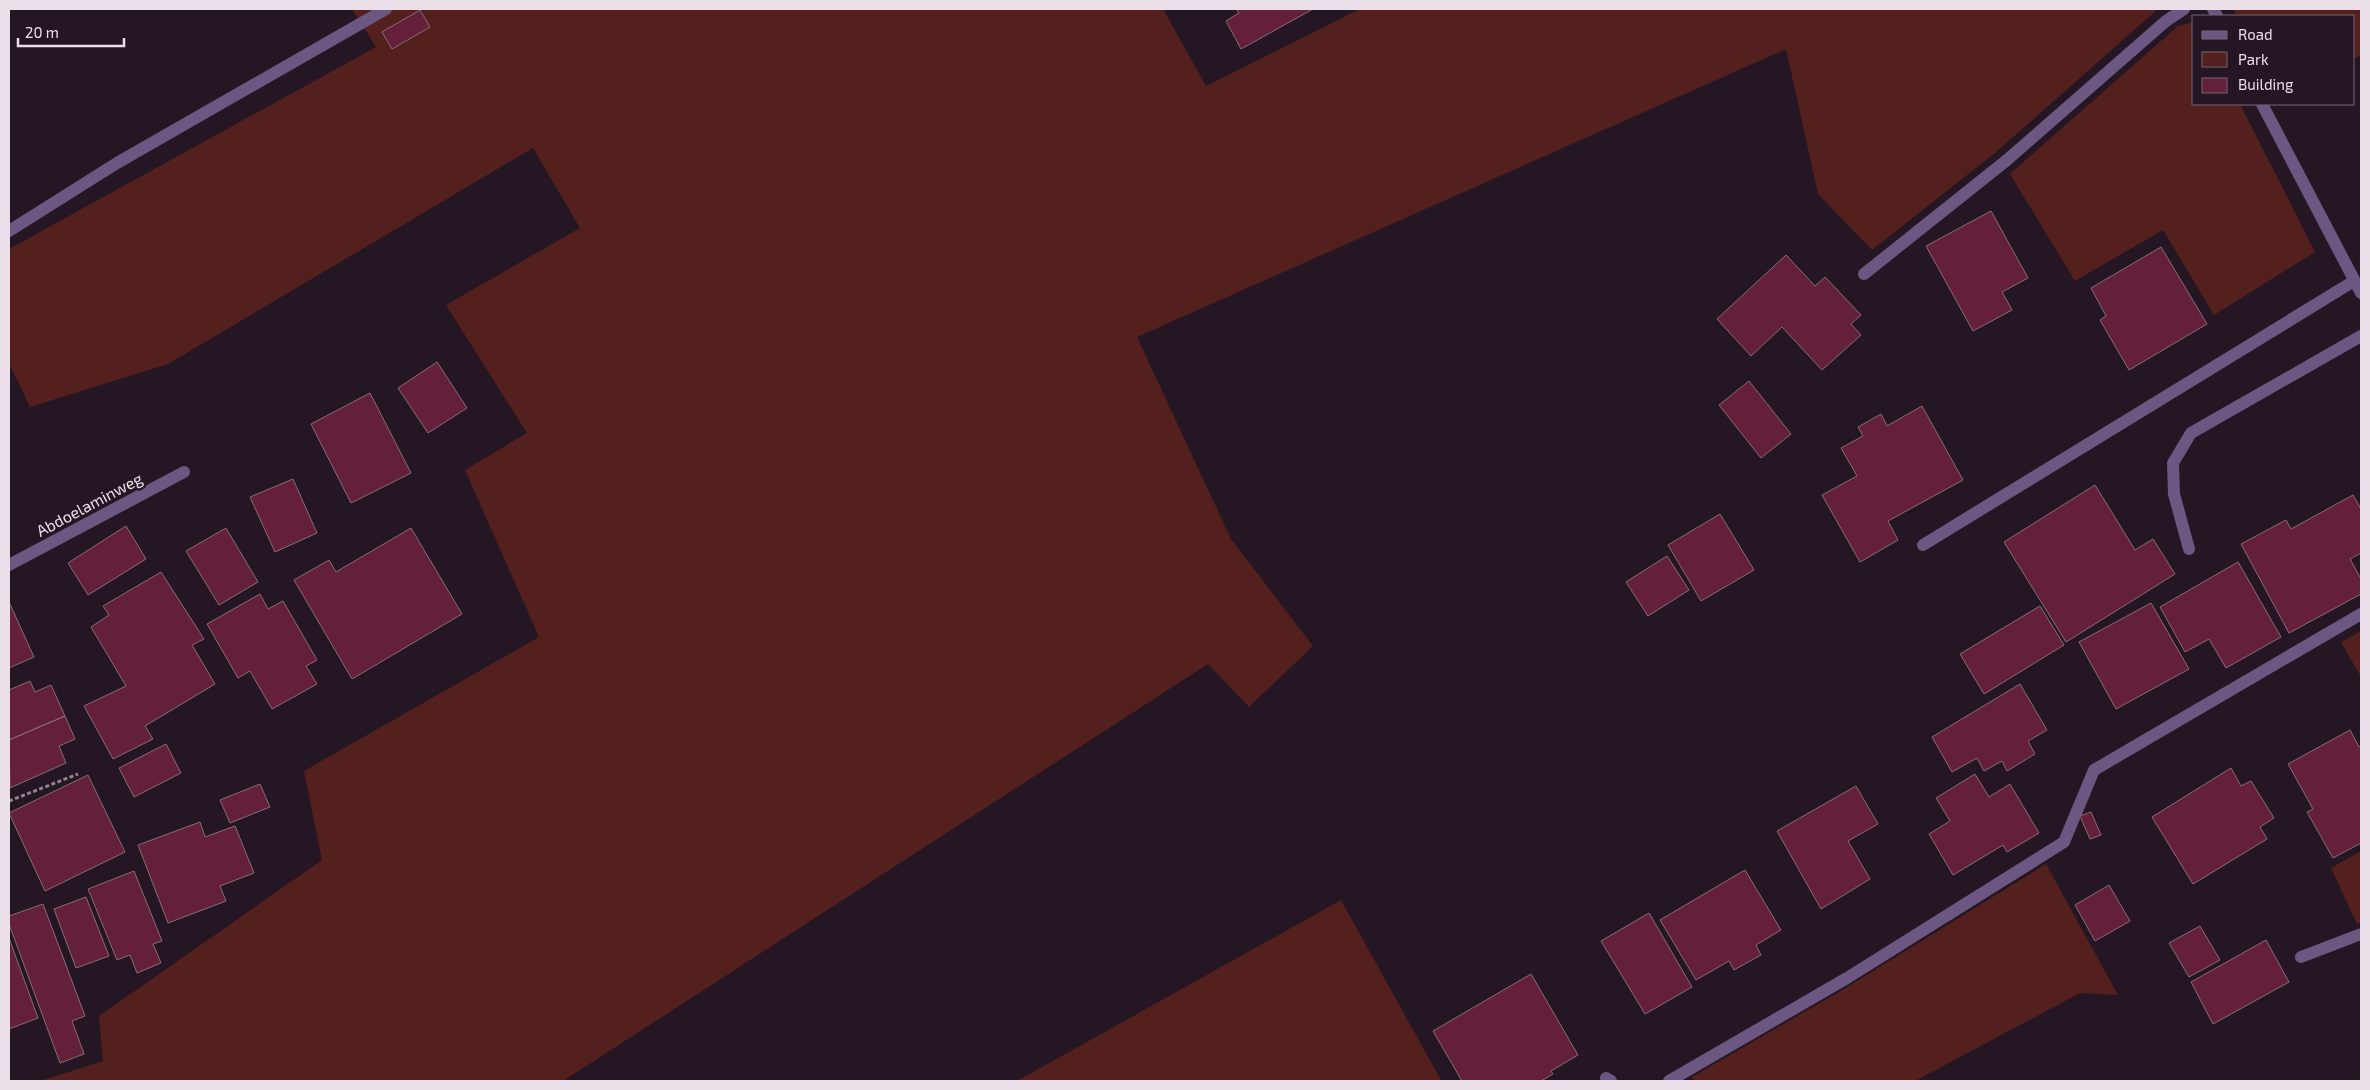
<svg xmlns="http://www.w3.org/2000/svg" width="2370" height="1090" font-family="'Exo 2',sans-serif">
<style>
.green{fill:#54201d}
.building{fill:#64203b;stroke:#876d75}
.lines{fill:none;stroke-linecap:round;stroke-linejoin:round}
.path{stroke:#91848f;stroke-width:3;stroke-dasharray:4 2.5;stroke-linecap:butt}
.service{stroke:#6c5783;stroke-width:12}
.minor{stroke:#6c5783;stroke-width:12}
.labels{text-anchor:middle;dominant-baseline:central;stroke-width:5;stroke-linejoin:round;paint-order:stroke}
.street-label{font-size:16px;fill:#ebe0e9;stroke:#251623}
</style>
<rect width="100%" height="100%" fill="#251623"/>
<path class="green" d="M352,9h811l43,77 154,-77h798l-163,144 -123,97 -54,-56 -32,-145 -649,288 94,202 82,107 -64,61 -41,-43 -645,417h-523l63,-20 -4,-45 223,-156 -18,-89 235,-134 -74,-167 62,-37 -81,-128 134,-77 -47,-80 -365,216 -138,43 -21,-44v-114l367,-202z
M2233,9h128v46l-7,4v-43h-117z
M2194,22v82h46l75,148 -101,63 -51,-85 -88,51 -65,-107 168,-148z
M2361,631v46l-20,-35z
M2361,851v71l-4,2 -26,-56z
M2046,864l72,131 -38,-2 -165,88h-221l-2,-4 152,-88z
M1341,900l100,180 -424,1z"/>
<path class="building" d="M1236,9h77l-72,40 -15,-28 13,-8z
M420,10l10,17 -38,22 -10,-17z
M1991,211l37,67 -26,14 10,18 -39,21 -47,-85z
M2161,247l46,77 -78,46 -29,-50 6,-4 -15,-28z
M1786,255l29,31 10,-9 36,38 -10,9 10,11 -39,35 -40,-43 -31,29 -34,-37z
M437,362l30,46 -39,25 -30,-45z
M1749,381l42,53 -30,24 -42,-53z
M370,393l41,80 -60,30 -40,-79z
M1922,406l41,74 -75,41 10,19 -38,22 -38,-67 35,-19 -16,-28 22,-12 -5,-9 23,-13 6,12z
M293,479l24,54 -42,19 -25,-55z
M2095,485l40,65 18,-11 22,35 -109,68 -62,-100z
M2353,495l8,14v44l-11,6 11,20v15l-72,39 -48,-89 45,-24 5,9z
M1720,514l34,56 -53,31 -33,-56z
M126,526l20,33 -58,36 -20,-32z
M226,528l32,54 -39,23 -33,-54z
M411,528l51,86 -110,65 -58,-99 35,-20 7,12z
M1667,556l22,34 -41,26 -22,-34z
M2238,562l43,75 -55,31 -17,-29 -24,13 -25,-45z
M161,572l43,67 -12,6 23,39 -70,42 8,13 -40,20 -29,-53 42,-20 -35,-59 18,-12 -6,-9z
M260,594l8,15 15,-8 34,59 -11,6 11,18 -45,25 -22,-38 -12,7 -31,-54z
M9,602l25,55 -25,11z
M2151,603l38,66 -73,40 -37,-67z
M2040,606l24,39 -80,49 -24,-40z
M30,681l5,11 16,-7 14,31 -56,24v-50z
M2020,684l27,46 -19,11 7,13 -28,17 -5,-10 -18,10 -7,-13 -25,14 -20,-35z
M65,716l10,23 -16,7 7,17 -56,25 -1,-48z
M2350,730l9,17 2,-1v97l-28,15 -26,-46 6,-3 -25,-45z
M166,744l15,29 -47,24 -15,-29z
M2231,768l10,18 10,-5 23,37 -14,9 7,12 -74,45 -41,-67z
M1975,774l14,23 21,-13 29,49 -32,19 -4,-7 -50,30 -24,-41 21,-13 -14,-23z
M88,775l37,77 -80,39 -36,-78z
M260,784l10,23 -40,16 -10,-23z
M1856,786l22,38 -30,17 22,38 -49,30 -44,-78z
M2091,812l10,23 -11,4 -10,-23z
M200,822l5,15 30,-11 19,47 -34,13 6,15 -58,22 -30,-78z
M1745,870l36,60 -25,15 5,10 -27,15 -5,-9 -33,19 -36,-60z
M134,871l28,70 -9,3 8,19 -24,10 -7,-18 -13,5 -29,-71z
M2109,885l21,36 -35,20 -20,-36z
M86,897l23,59 -33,12 -22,-59z
M43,904l42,112 -13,5 12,33 -24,9 -51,-139v-8z
M1649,913l43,74 -47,27 -44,-73z
M2200,926l20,34 -31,17 -20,-34z
M9,938l29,80 -29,11z
M2266,940l23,42 -76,42 -22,-42z
M1531,974l47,81 -27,16 2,3 -12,7h-79l-29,-50z"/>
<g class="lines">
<path class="path" d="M9,801l69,-27"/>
<path class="service" d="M9,231l108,-68 269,-154
M1864,274l143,-114 159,-139 18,-12
M1923,545l431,-264
M2189,549l-15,-55 -1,-31 18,-30 170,-97
M9,565l175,-93
M2301,957l60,-23
M1606,1078l5,3
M1669,1081l178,-103 217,-136 30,-72 267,-156"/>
<path class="minor" d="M2213,9l4,7
M2262,104l99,189"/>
</g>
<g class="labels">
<g class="street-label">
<text transform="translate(89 504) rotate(-28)">Abdoelaminweg</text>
</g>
</g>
<rect width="2370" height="1090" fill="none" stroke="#ebe0e9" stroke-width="20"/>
<rect x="2192" y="15" width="162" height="90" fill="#251623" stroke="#746772"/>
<rect x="2202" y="31" width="25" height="8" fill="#6c5783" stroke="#746772"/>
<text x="2238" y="40" font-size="15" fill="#ebe0e9">Road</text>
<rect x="2202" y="52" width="25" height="15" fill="#54201d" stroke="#746772"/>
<text x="2238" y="65" font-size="15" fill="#ebe0e9">Park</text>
<rect x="2202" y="78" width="25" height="15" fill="#64203b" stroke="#746772"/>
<text x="2238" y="90" font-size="15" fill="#ebe0e9">Building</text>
<path d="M18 38v8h106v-8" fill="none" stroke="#ebe0e9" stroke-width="2.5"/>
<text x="25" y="38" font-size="15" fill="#ebe0e9" stroke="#251623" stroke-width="4" paint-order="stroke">20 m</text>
</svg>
